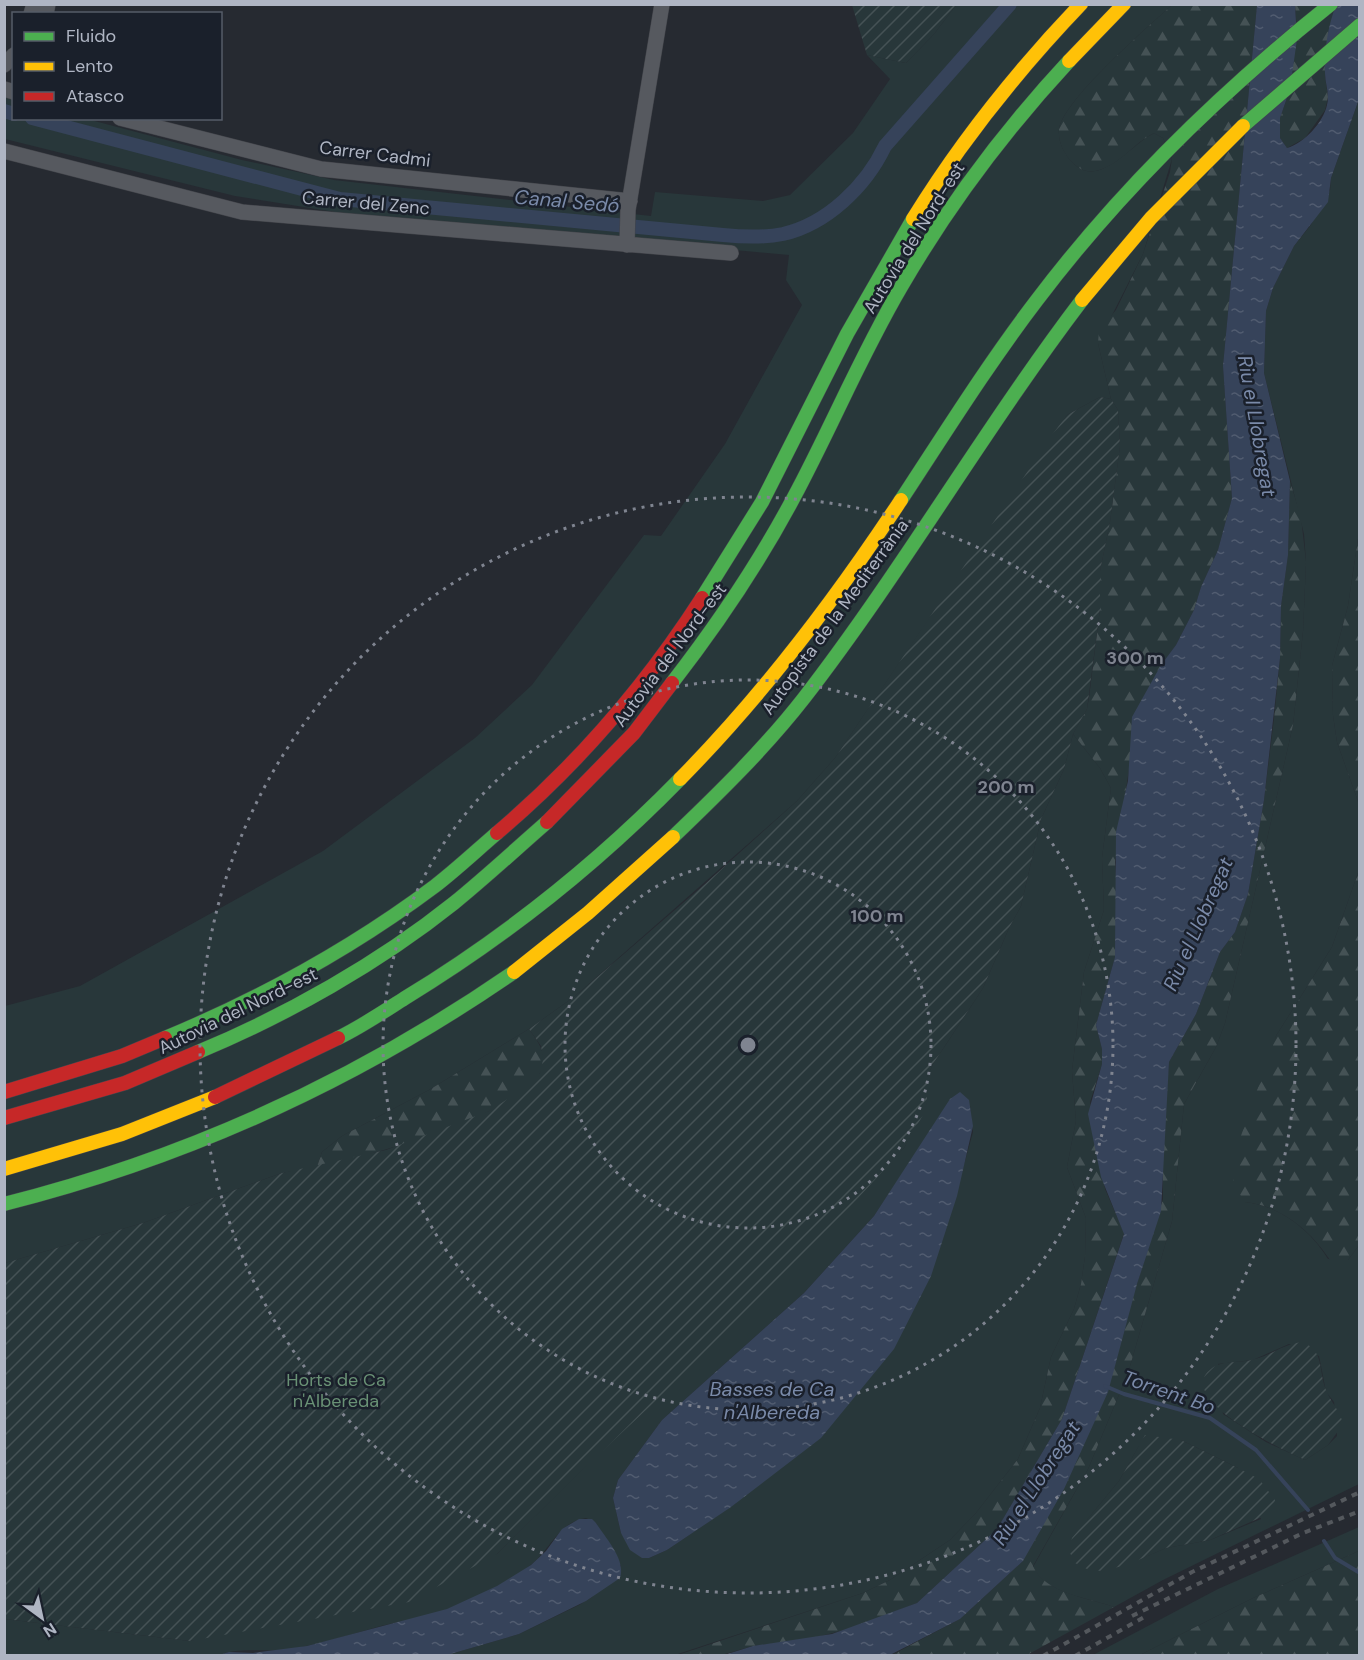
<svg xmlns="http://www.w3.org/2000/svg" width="1364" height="1660" font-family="'DM Sans',sans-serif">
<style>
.grass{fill:#28373a;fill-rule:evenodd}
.forest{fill:url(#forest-firs)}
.garden{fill:url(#garden-furrows)}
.water{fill:url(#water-ripples)}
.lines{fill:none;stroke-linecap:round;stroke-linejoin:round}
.stream{stroke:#36435a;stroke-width:4}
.canal{stroke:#36435a;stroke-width:14}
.street-casing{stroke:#42444a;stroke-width:16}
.fast-casing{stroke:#43464d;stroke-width:15}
.slow-casing{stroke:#43464d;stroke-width:15}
.jam-casing{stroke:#43464d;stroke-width:15}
.street{stroke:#56595f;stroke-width:15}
.fast{stroke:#4caf50;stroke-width:14}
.slow{stroke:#ffc107;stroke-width:14}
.jam{stroke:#c62828;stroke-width:14}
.rail{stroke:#54585d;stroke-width:4;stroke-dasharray:6 6;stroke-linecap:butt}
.ring{fill:none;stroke:#7f8490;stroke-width:3;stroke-dasharray:3 6}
.labels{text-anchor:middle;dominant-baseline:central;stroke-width:5;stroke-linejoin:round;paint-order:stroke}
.street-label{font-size:18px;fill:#afb5c3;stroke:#1a202b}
.park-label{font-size:18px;fill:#699175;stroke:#1a202b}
.water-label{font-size:20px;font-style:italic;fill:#7a8aa9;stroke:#1a202b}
.centre{fill:#7f8490;stroke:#1a202b;stroke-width:3}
.ring-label{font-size:18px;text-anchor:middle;font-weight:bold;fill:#7f8490;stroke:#1a202b;stroke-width:5;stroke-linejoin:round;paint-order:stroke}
</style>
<defs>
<pattern id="forest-firs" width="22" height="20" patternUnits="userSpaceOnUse" patternTransform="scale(1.5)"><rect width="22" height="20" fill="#28373a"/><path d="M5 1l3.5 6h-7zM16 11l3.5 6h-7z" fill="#455255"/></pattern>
<pattern id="garden-furrows" width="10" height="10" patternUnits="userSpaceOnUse" patternTransform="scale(1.5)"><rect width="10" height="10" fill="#28373a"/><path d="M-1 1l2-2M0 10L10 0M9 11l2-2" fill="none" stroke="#455255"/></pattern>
<pattern id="water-ripples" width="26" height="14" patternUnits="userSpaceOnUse" patternTransform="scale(1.5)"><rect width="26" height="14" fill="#36435a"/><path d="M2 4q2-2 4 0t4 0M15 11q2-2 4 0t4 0" fill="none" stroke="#515c70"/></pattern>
</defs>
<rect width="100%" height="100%" fill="#262a31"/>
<path class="grass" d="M956,5h216c-23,21 -110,96 -113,125 -1,12 5,24 14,33 8,8 17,11 29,6 20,-8 33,-26 52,-36l9,5 9,21 -29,95 -45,89 13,56 -11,-2 -33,18 -232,343 -38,43 -223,196 -45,32 -100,61 -87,46 -20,16 -5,15 -35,6 -139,50 -138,40v-257l75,-20 243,-135 152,-113 57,-53 112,-150 17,1 64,-92 77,-139 -16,-25 3,-25 -454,-43 -100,-16 -230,-57 -1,-42 9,2 1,19 73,1 155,41 92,20 317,36 4,-24 108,9 27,-6 63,-62 37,-54 -23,-24 39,8 28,-29z
M1359,99v433l-11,74 -16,60 1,49 4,27 22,62v66l-27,77 -56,89 -31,166c34,3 66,28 83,57l20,1 11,-15v239l-196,96 -49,27c-25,-9 -70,-14 -81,-40l55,-98 40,-96 44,-152 12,-117 32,-57 9,-24 68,-298 10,-94 3,-69 -2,-28 -40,-161 2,-62 7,-23 21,-42 16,-20 20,-36 1,-12zM1289,1344l30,12 7,36 8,10 3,34 -9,9 -23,15 -39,-18 -43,-28 -5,-50 35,-4zM1181,1440l57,28 23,51 -51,21 -44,8 -26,11 -53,-39 32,-39 20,-35z
M1073,734l27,34 11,20 -9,70 2,52 -20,62 -12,99 4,50 -9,46 19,51 -1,39 -4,27 -7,25 -23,48 -11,51 -22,51 -42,54 -26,27 -60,40 -27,13 -188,62h-228l72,-21 60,-29 13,-8 29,-31 -25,-43 -10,-5c-27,4 -35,30 -54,46 -26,20 -59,36 -89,47 -20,7 -42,10 -62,15 -33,9 -65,20 -98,24 -18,2 -50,-3 -64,6h-214v-37l185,22 307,-87 407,-406 23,-45v-26l6,-13 50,-76 26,-60 12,-22 20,-87 23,-50zM970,1106l3,26 -13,47 -224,324 -69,47 -18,8 -28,-25 -8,-35 5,-18 44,-60 142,-127 70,-77 66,-99z
M1359,1527v24l-108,48 -111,56 -49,1 127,-67z"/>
<path class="forest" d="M1172,5h85l-34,361 9,132 -14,52 -17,37 -7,23 -18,35 -15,20 -32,104 -14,93 3,41 -3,54 -19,68 6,24v15l-12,38 15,87 19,44 -62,186 -65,110 -80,74 -61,24 -51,13 -52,6 -32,9 -46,1 188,-63 27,-13 60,-40 26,-27 42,-54 22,-51 11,-51 23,-48 7,-25 4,-27 1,-39 -19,-51 9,-46 -4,-50 12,-99 20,-62 -2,-52 9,-70 -11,-20 -27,-34 14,-25 2,-11 11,-89v-38l10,-49 10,-76 -2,-36 -7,-11 -13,-56 1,-12 17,-21 27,-56 27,-82 2,-13 -9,-21 -9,-5c-20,10 -32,29 -52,36 -12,5 -21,2 -29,-6 -9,-9 -15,-21 -14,-33 3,-29 90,-104 113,-125z
M1295,5h41l-11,72 3,20 -3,13 -20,28 -18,10 -7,-10v-20l8,-23 9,-63z
M1290,481l11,37 5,44 -3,69 -10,94 -68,298 -9,24 -32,57 -12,117 -44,152 -40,96 -55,97c11,27 56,32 81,41l-87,48 -137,1 70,-37 63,-58 114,-277 26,-85v-62l6,-75 27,-48 24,-62 15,-20 13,-38 16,-94 10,-81 6,-61 1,-52 7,-51z
M1359,532l1,272h-1l-22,-62 -4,-27 -1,-49 16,-60z
M1359,870v375l-11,15 -10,6c-8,-5 -10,-9 -16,-17 -18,-24 -46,-44 -77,-47l-12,-18 3,-34 40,-114 56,-89z
M529,1029c9,13 19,25 12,42 -19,43 -178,87 -224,96l5,-15 20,-16 87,-46z
M1359,1551v104h-219l111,-56z"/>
<path class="garden" d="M852,5v-1l104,1 -22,29 -28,29 -39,-8z
M1100,397l11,2 7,11 2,36 -10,76 -10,49v38l-13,100 -14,25 -9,35 -23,50 -20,87 -12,22 -26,60 -50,76 -6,13v26l-4,12 -19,33 -134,146 -187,175 -86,85 -88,48 -219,39 -185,-22v-356l138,-40 139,-50 104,-23 103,-39 37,-24 14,-14 3,-13 -2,-14 -12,-17 45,-32 131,-113 92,-83 38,-43 217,-323 15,-20z
M1302,1342c23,9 16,28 24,48 5,13 14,20 17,34l-15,21 -23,15c-18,-8 -133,-61 -94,-91 12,-10 29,-5 44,-10 16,-4 29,-15 47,-17z
M1145,1435l36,5 57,28 21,11 16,21 -2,12 -63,28 -44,8 -39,17 -26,6 -14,-2 -12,-6 -6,-12 3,-13 47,-57z"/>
<path class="water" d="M1257,5h38l2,34 -7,50 -10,29v20l7,10c17,-5 36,-25 40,-43 3,-11 -2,-21 -2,-32 -1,-23 3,-47 11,-68h23v94l-28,79 -3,24 -34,44 -21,42 -7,23 -2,62 26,108 -2,74 -7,51 -1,52 -16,142 -16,94 -13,38 -15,20 -24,62 -27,48 -8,149 -24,73 -29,108 -44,97 -41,72 -63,58 -70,36 -169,1 32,-10 79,-12 85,-31 80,-74 65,-110 62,-185 -23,-57 -13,-63 14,-50v-15l-6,-24 19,-68 1,-125 12,-51 4,-64 29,-52 15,-20 18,-35 7,-23 17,-37 14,-52 -9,-132z
M960,1092l9,8 4,26 -16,70 -26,80 -37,73 -73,89 -90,69 -64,43 -18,8h-7l-12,-8 -9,-17 -8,-35 5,-18 44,-60 142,-127 70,-77 76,-117z
M579,1519h13l4,4c10,16 30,36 24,55l-34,23 -67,33 -72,21h-228l10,-3 24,1 54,-7 140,-37 50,-23 34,-21 15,-14 16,-22z"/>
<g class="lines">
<path class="stream" d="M1105,1386l19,8 86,24 46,32 52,60
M1324,1541l11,17 25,15"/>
<path class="canal" d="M4,111l10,3
M32,118l308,81 383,36c20,2 40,3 60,-1 44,-10 83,-48 102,-88l125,-142"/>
<defs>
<path id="street" d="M31,14l3,-10
M46,14l2,-10
M4,65l10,-10
M4,89l10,3
M120,118l201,51 309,32
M4,151l238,61 489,41
M627,245l1,-35 34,-206"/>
<path id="fast" d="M1243,126l117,-101
M901,500c44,-67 87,-136 136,-200 84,-111 185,-209 294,-296
M702,598l60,-96 85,-168 66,-115
M672,683c45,-58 87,-120 122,-186 37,-69 67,-142 107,-210 47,-81 104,-157 168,-226
M673,837c46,-44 92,-89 131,-139 99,-128 180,-269 278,-398
M165,1038c96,-40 186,-89 270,-152 22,-17 42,-36 62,-53
M338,1038c23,-11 45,-26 67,-40 100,-61 193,-135 275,-219
M198,1052c89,-37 181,-89 256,-149 32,-26 62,-54 93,-81
M4,1204c183,-46 355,-125 510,-232"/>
<path id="slow" d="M1069,61l55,-57
M913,219c48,-78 105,-149 168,-215
M1082,300l69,-82 92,-92
M680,779c84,-85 155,-179 221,-279
M514,972l74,-59 85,-76
M4,1169l118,-35 93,-37"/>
<path id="jam" d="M547,822l87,-89 38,-50
M497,833c79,-67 149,-148 205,-235
M4,1092l118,-36 43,-18
M215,1097l123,-59
M4,1118l121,-35 73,-31"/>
</defs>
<use href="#street" class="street-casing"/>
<use href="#fast" class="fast-casing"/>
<use href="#slow" class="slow-casing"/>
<use href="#jam" class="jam-casing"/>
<use href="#street" class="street"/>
<use href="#fast" class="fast"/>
<use href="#slow" class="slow"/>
<use href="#jam" class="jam"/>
<path class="rail" d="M1132,1616l171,-83 57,-22
M1043,1656l149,-84 168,-80
M1075,1656l71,-40"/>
</g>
<g class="ring">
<circle cx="748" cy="1045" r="183"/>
<circle cx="748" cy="1045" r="365"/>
<circle cx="748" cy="1045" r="548"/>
</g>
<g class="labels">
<g class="street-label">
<text transform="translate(375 154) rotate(7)">Carrer Cadmi</text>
<text transform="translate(366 203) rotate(5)">Carrer del Zenc</text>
<text transform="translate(914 238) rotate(-58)">Autovia del Nord-est</text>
<text transform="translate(835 617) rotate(-54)">Autopista de la Mediterrània</text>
<text transform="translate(670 655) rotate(-53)">Autovia del Nord-est</text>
<text transform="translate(238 1011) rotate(-26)">Autovia del Nord-est</text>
</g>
<g class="park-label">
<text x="336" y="1380">Horts de Ca<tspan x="336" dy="21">n'Albereda</tspan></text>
</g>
<g class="water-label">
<text transform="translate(567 201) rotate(5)">Canal Sedó</text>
<text transform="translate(1257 426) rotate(80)">Riu el Llobregat</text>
<text transform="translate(1198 924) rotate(-66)">Riu el Llobregat</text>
<text x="772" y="1389">Basses de Ca<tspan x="772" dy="23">n'Albereda</tspan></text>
<text transform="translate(1169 1392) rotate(19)">Torrent Bo</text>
<text transform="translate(1036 1483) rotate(-57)">Riu el Llobregat</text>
</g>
</g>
<circle cx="748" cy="1045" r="9" class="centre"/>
<g class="ring-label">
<text x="1135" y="664">300 m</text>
<text x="1006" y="793">200 m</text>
<text x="877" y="922">100 m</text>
</g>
<rect width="1364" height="1660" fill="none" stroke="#afb5c3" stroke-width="12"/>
<rect x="12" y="12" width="210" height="108" fill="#1a202b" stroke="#565c68" stroke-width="1.5"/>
<rect x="24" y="32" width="30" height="9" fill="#4caf50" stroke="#565c68" stroke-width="1.5"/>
<text x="66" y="42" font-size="18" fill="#afb5c3">Fluido</text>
<rect x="24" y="62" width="30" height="9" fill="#ffc107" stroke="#565c68" stroke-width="1.5"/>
<text x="66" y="72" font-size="18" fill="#afb5c3">Lento</text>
<rect x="24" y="92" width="30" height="9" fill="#c62828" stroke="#565c68" stroke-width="1.5"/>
<text x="66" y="102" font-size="18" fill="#afb5c3">Atasco</text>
<g transform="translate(42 1618) rotate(147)" stroke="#1a202b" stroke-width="4.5" paint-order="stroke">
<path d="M0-4.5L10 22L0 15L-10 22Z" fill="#afb5c3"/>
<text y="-9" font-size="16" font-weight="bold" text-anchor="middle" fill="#afb5c3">N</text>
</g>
</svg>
